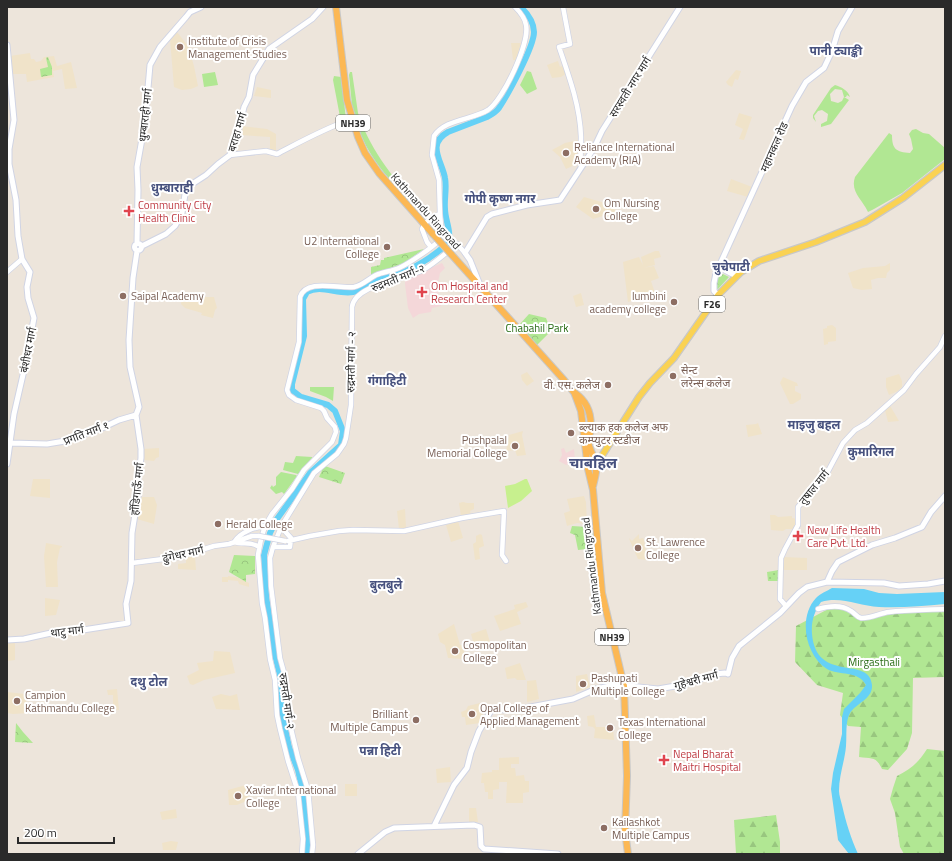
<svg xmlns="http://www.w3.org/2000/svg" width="952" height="861" font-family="'Titillium Web','Noto Sans Devanagari',sans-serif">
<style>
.education{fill:#f0e3c9}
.medical{fill:#f4d7d9}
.grass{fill:#b1e793}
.forest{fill:url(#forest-firs)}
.park{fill:url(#park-crowns)}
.garden{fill:url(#garden-dots)}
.pitch{fill:#c7f08e}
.water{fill:#66d1f6}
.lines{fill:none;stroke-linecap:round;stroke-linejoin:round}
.river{stroke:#66d1f6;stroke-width:6}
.tertiary-casing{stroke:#d0d4e4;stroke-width:6}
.secondary-casing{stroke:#d0d4e4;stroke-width:7}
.primary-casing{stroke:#c8c8c8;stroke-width:8}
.trunk-casing{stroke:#c8c8c8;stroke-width:8}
.tertiary{stroke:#fff;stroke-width:4.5}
.secondary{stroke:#fff;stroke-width:5}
.primary{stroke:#fad253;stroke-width:5.5}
.trunk{stroke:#fcb854;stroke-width:6}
.tertiary-bridge-casing{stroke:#d0d4e4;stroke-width:6;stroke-linecap:butt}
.trunk-bridge-casing{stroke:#c8c8c8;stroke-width:8;stroke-linecap:butt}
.tertiary-bridge{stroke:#fff;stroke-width:4.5}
.trunk-bridge{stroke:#fcb854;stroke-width:6}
.education-dot{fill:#8d6e63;stroke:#fff;stroke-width:1.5}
.health-dot{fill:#e0444e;stroke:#fff;stroke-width:1.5}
.labels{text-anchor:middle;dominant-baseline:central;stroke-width:4;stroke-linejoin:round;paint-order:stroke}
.shield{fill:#fff;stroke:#6a6a6a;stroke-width:1}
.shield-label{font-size:10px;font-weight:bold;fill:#2a2a2a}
.education-label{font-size:11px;fill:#785e54;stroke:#fff;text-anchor:start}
.street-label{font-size:11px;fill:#2a2a2a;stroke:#fff}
.health-label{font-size:11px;fill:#be3a42;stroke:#fff;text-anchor:start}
.park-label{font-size:11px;fill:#286c15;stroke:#fff}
.neighbourhood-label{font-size:12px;font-weight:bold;fill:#47517e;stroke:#fff}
.district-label{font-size:15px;font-weight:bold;fill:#47517e;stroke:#fff}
</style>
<defs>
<pattern id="forest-firs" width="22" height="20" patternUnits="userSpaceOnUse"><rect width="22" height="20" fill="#b1e793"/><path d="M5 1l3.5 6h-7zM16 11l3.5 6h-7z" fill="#98c67f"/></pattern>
<pattern id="park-crowns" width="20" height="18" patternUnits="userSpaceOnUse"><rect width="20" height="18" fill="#b1e793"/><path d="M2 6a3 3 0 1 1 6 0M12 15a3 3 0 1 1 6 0" fill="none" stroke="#98c67f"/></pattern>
<pattern id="garden-dots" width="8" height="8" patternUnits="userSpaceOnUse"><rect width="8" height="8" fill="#b1e793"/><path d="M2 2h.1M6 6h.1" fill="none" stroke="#98c67f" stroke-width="1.8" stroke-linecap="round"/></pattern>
</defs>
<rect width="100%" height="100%" fill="#ede5db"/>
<path class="education" d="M177,32l11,14 6,20 4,20 -7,3 -9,1 -8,-3 -4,-48z
M511,43h10l-5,17h-3z
M30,53l1,6h3l2,3 5,-1 3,-4 10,-1 3,10 14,-4 6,26 -12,1 -3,-20 -9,2 1,6 -27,5 -1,-8h-15l-1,-18z
M558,61l2,6 4,-2 3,8 -6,4 -9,1 -5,-13z
M736,70l5,1 -3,9 -3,-1 -3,8 -4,-2 -2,-3z
M257,87l14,3v8l-17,-2z
M739,113l13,4 -8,23 -5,-1 4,-10 -8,-4z
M241,126l26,3 9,5v17l-6,-2v-12l-31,-2z
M578,140v15l1,8 -13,6 -6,-12 -8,-7 13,-7z
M731,179l21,8 -4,10 -21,-6z
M584,197l21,6 12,8 5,8 -8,3 -11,-6 -10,3 -17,-12z
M655,251h4l2,6 -7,2 1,6 -12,3 11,-2 5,12 -8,3 4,12 -27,9 -5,-40 16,-5 4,8 -2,-8z
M890,263v7l-3,3 -1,5h-8l-7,2 1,9 -10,1 -9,-2 -5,-15 15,-5 22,-2z
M581,293l3,12 -8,2 -3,-11z
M194,294l8,3h12l3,11 -2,2 -2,8 -12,-3 1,-2 -17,-5 -4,-4 1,-6z
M832,325l4,3v13l-8,1v2l-4,1 -1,-16 4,-1v-2z
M527,372l7,9 -7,5 -5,-6 -1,-5z
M899,374l3,7v6l-4,4 -9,4 -3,-8v-9z
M783,377l14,6 1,3h-3v5l6,3v5l-8,5h-3l-10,-21z
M890,406l5,8 4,7 -11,1 -3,-12z
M758,423l4,11 -14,3 -2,-12 10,-1z
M523,431l-1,4 4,20 -9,1 -2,-6 -9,1 3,-16z
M159,448v9l-3,1 -2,3 -10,-1 -1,-11z
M33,479h17v19l-20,-2z
M584,496l2,6 1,22 -10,-1 -10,3 -3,-13 6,-2 -3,-12z
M142,497h12l3,8 -3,19 -17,-5z
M463,502l4,1h7v6l-4,2 1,4 -10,1 -2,-13z
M405,509l1,19 -7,1 -2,-18z
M770,515h5l3,2 14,-1v2l5,1 -1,6 -3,4h-7l-3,2 -12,-1z
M458,521l5,17 -12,4 -5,-17z
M480,534l2,1 2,11 -5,2 1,11 -5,1 -2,-16 3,-2v-6z
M639,534v5l4,-1 1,2 3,20 -9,-1 -8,-18 -1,-3 3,3z
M46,543l16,3v1l-2,1 -3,14 1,25h-12l-2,-31z
M195,556l1,14 -18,-1v-5l8,-1v-6z
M783,557l24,1v12h-24z
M228,576l8,1 13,6v4l-10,-3 -1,-3 -10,-1v2h-6v-5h6z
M45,598l15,2 -4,15 -11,1z
M526,602l2,5 -11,5 4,12 -21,7 -6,-15 21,-7 -1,-4z
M454,624l6,21h5l-2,14 -15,-1 -3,-13 -5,-3 -2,-8z
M486,629l4,13 -4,1 1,5 -5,1 -1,-5 -7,1 -3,-11z
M15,641v19l-8,1 1,-18z
M214,651l16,1 5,21 -31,7 -11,5 -3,-1 -3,-8 12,-6 -2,-7 16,-2z
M520,663l6,17h-9l-2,-2 -8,1 -2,-11z
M587,674l3,13 -14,5v-16z
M536,680l3,19 -12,3v-21z
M117,689l2,21h-6v-15h-5l-1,-5z
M7,692l18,2 3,19 -15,1 -6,-1z
M221,694l9,2 7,-2 3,16 -24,-1 -4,-12z
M480,703v5h2l1,8 1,1 -4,6 -14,2 -1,-8h-3l-1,-5 5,-2 2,-4z
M594,715l2,12h17l1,13 -20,-2 1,-9 -2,-2 -5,-1 -1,-10z
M519,757v7h-8v4h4l1,8 8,-1 1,6h4v11l-6,1v10h-17l1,-21h-8v7l-6,1v9h-5v-7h-3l-1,-9h-3l1,-10 10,-1v-2h7v-12z
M450,767l1,15 -14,1 -1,-14z
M345,784h12v12h-12z
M246,785l3,15 -12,5h-8l-1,-15z
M469,808h7l2,14h-9z
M176,809l1,9 -15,2 -2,-8z
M171,841l7,1 -2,8h-13l-1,-7z"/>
<path class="medical" d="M442,263l3,5 -5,5 -3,14 2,1 -2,16h4v2l-9,2 -1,4 -12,2 -6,4 -5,-10 -3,-24v-5z
M564,448l2,5 8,-4 1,12 -9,4 -7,-4 3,-6 -1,-6z"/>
<path class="grass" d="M527,71l4,1 6,17 -10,5 -7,-9z
M215,72l3,13 -14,2 -2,-13z
M352,72l6,41 3,9 -3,2 -6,-19 -3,-30 1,-3z
M334,76l7,1 5,42 -5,3 -8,-42z
M835,85c6,2 13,5 15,12l-3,-2 -1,2h-2l-2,-7 -7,-1 -5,5 1,7 7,2 4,-2 2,-4 5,3 -18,24 -10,3v-3l6,-3 1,-7 -6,-4 -4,1 -4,5 2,6 -3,-4v-3l18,-27z
M362,124c14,35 38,61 62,89l-5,-3c-25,-26 -49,-48 -61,-83z
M916,129l7,4 6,1 16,14v11l-43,34 -28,16 -6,3c-6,-13 -18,-20 -13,-35l34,-44 3,2c0,14 4,17 18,18l3,-4 -2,-10 -2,-5 3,-4z
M310,387h24l-1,14 -7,-4 -16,-6z
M296,456l16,1v1l-14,16 -15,-4 2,-8 8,1z
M281,472l15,3 1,1 -13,18 -2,-2 -6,2 -6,-6 2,-3 1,2 3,-2v-8z"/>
<path class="forest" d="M832,607l13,2 15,10 27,-6 58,-2v66l-32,1 -1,55 -5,16 -19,21 -6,-1c-6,-13 -10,-10 -23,-12l2,-30 -13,-1 -8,-11 3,-22 -26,-8 -22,-23 1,-36z
M927,749l18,2v103h-41l-4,-7 -5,-34 -5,-14 3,-11 4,-12c14,-7 22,-14 30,-27z
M776,815l4,27v12h-44l-2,-34z"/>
<path class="park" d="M48,57l4,10v8l-11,2 -1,-8 8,-2 -2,-9z
M424,249l-20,14 -33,12v-8l9,-2 1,-5h3v-2z
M719,272l10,5 -11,12 -3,-1z
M529,314l17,4 5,13 -14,14 -18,-20z
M324,466h1l20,7 -4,11 -22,-7z
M572,526l16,1c6,5 5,12 6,19l-5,1 -2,2 -9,1 -3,-15 -5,-2z
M234,555l21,1v18l-9,1v7l-17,-10z
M16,723l7,9 10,11 -18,-1z"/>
<path class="garden" d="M779,570l-1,11h-10l-1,-9z"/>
<path class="pitch" d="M525,479h2l5,12 -11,10 -13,7 -3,-22 10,-2z"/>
<path class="water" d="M832,588l32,1 15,4 18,1 48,-2v12c-22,2 -44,4 -66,3 -20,-1 -38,-11 -58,-5 -7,10 -10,20 -9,32 4,50 58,21 60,51 1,14 -16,18 -22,28 -5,9 -3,22 -4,33 -1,14 -7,29 -7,45 0,4 2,10 3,14 4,18 9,33 16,49h-9l-11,-14 -7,-51 2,-16 9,-39v-17l2,-8 16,-16 6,-8c-8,-15 -27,-9 -39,-16 -22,-14 -29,-52 -11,-71 5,-5 11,-7 16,-10z"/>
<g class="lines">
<path class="river" d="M307,854l1,-17 -5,-45 -5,-22 -9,-23 -7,-33 -1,-35 -6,-24 -9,-59 -2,-41 6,-22 7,-14 33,-46 31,-28 2,-14 -8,-20 -7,-6 -27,-8 -9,-7v-6l12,-48 -1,-37 4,-7c14,-8 31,3 46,0 8,-2 15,-7 22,-11 7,-3 14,-4 21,-6 19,-7 37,-18 52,-32 4,-11 -3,-23 -3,-34 -1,-10 2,-21 0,-31 -3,-17 -19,-34 3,-46l39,-15c4,-2 9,-5 12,-9 9,-14 35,-61 35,-76 0,-10 -7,-19 -13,-25"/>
<defs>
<path id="tertiary" d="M563,7l7,37 -11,3c10,29 21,59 22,90 0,10 -1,20 0,30
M230,155l36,-4 11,3c25,-13 48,-26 75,-35
M431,247l-4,-5 -5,-13c3,-8 9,-12 18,-15l-1,-34 -7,-25 2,-19c11,-17 38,-16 54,-26 15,-10 42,-67 38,-85 -1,-7 -6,-13 -11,-18
M7,272l15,-13
M281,527l-8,20 -3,11 1,28 9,72 5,18 3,40 10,42 10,32 5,55 -1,9
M235,541c6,-9 20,-14 30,-15
M288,541l22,-5 29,-5 14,-1 51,1 58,-13 42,-7 -2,44 4,6
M234,542c9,3 17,-1 25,5
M273,547h17l1,-9 -10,-11 33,-54 23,-19 7,-10 2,-6 5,-33 1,-98c3,-23 53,-27 71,-37 12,-7 23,-17 34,-26l8,9
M132,563l47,-6 35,-11 15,-2 23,-8h7
M786,606l-6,-7 1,-41 4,-9 13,-24v-18l28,-32 17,-32 12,-13 12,-7 37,-33 12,-16 24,-27 5,-11
M818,609c11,-3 23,-5 33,2 4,2 5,6 10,7 9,1 19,-5 28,-6 18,-2 37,-2 56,-3
M302,854l1,-15 -5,-47 -10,-31 -8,-32 -3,-14 -2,-35 -5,-21 -5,-41 -3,-15 -4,-48 3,-16 4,-13 7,-12 20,-25 12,-19 28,-28 4,-10 -1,-5 -8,-9 -3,-7 -3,-3 -25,-8 -7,-5 -2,-5 12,-48 1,-45c6,-19 39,-8 54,-10 9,-2 14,-8 22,-12 7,-3 16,-4 23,-7 9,-4 38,-23 43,-31l-2,-23"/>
<path id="secondary" d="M7,45l7,75 -5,29v15l7,36 2,36 4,23 8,13 -3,15 1,11 6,20 -9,48 -11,48 -7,50
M137,243l1,-53 -1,-23 8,-45 5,-57 10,-18 26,-30 4,-5 11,-5
M134.5 247a3.5 3.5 0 1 1 7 0a3.5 3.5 0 1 1-7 0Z
M142,246l24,-12 9,-8 7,-13 4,-25 20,-13 12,-11 12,-9 9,-27 5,-21 5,-10 4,-22 16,-26 43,-30 11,-12
M719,267l17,9
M480,285l-10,-25 -5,-7 22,-36 5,-3 35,-9 33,-5 34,-52 8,-17 78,-124
M718,295l-4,-4v-8l2,-10 76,-167 14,-24 18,-14 8,-17 6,-20 14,-24
M11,443l36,1 18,-3 37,-13 17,-8 17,-5
M827,582l5,-11 6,-9 34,-17 23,-7 27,-11 9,-15 14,-16
M7,640l17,-1 36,-8 23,-1 45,-7 -2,-19 5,-23 1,-48 6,-37v-16l3,-22v-9l-5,-34 3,-8 -9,-40 -1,-27 4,-62 4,-27
M728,674l4,-16 7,-12 41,-33 19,-20 8,-6 20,-5 57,1 15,3 29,-2 17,-3
M434,826l20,-41 13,-17 4,-16 8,-21 13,-22 15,1 18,-2 48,-9 23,-10 14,-3 9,-1 39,4 29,-5 28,-10 10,-1 3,1
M358,854l27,-22 9,-4 80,-3 6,2 1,19 3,3 74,5"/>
<path id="primary" d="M596,469l7,-15 36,-57 11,-14 24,-25 44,-63 23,-23 18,-11 57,-19 49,-20 38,-24 42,-33"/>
<path id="trunk" d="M336,7l11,93 11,37 7,16 14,20 54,61
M451,254l113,126 12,15
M574,392l7,19 7,58 5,21 9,103 22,93 3,90 -2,55 3,23
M575,393c17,12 18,31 13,49
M588,438c0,11 4,13 7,22 3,8 0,18 -2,26"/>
</defs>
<use href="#tertiary" class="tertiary-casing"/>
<use href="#secondary" class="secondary-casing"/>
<use href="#primary" class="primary-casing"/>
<use href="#trunk" class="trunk-casing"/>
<use href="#tertiary" class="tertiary"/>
<use href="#secondary" class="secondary"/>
<use href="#primary" class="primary"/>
<use href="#trunk" class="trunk"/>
<defs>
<path id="tertiary-bridge" d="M259,536l26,5"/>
<path id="trunk-bridge" d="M433,234l18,20"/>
</defs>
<use href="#tertiary-bridge" class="tertiary-bridge-casing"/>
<use href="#trunk-bridge" class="trunk-bridge-casing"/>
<use href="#tertiary-bridge" class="tertiary-bridge"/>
<use href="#trunk-bridge" class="trunk-bridge"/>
</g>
<g class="education-dot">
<circle cx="180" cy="47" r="4"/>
<circle cx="566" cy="153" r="4"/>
<circle cx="596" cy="209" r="4"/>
<circle cx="387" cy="247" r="4"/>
<circle cx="123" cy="296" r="4"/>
<circle cx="674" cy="302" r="4"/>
<circle cx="673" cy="376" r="4"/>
<circle cx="608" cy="385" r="4"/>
<circle cx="571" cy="433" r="4"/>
<circle cx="515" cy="446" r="4"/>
<circle cx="218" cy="524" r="4"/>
<circle cx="638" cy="548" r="4"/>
<circle cx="455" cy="651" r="4"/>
<circle cx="583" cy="684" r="4"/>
<circle cx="17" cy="701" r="4"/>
<circle cx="472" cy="714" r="4"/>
<circle cx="416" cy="720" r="4"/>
<circle cx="610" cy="728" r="4"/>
<circle cx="238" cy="796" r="4"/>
<circle cx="604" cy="828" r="4"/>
</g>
<g class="health-dot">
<path d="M127 205h4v4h4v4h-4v4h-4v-4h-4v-4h4z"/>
<path d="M420 286h4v4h4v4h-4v4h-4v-4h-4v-4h4z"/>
<path d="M796 530h4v4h4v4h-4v4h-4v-4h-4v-4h4z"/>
<path d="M662 754h4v4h4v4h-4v4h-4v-4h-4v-4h4z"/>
</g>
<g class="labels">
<g class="shield">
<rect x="336" y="115" width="34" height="16" rx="3"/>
<rect x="699" y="296" width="26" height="16" rx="3"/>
<rect x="595" y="629" width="34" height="16" rx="3"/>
</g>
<g class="shield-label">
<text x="353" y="123">NH39</text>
<text x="712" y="304">F26</text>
<text x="612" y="637">NH39</text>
</g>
<g class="education-label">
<text x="188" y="41">Institute of Crisis<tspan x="188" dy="13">Management Studies</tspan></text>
<text x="574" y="147">Reliance International<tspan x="574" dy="13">Academy (RIA)</tspan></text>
<text x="604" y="203">Om Nursing<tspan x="604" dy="13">College</tspan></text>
<text x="379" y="241" text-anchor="end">U2 International<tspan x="379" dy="13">College</tspan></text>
<text x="131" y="296">Saipal Academy</text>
<text x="666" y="296" text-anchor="end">lumbini<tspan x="666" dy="13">academy college</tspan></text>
<text x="681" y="370">सेन्ट<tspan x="681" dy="13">लरेन्स कलेज</tspan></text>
<text x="600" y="385" text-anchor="end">वी. एस. कलेज</text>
<text x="579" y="427">ब्ल्याक हक कलेज अफ<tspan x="579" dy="13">कम्प्युटर स्टडीज</tspan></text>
<text x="507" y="440" text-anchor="end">Pushpalal<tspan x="507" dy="13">Memorial College</tspan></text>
<text x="226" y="524">Herald College</text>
<text x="646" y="542">St. Lawrence<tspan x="646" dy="13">College</tspan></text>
<text x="463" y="645">Cosmopolitan<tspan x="463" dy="13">College</tspan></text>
<text x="591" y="678">Pashupati<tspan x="591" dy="13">Multiple College</tspan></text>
<text x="25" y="695">Campion<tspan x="25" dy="13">Kathmandu College</tspan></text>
<text x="480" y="708">Opal College of<tspan x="480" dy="13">Applied Management</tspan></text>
<text x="408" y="714" text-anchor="end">Brilliant<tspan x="408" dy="13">Multiple Campus</tspan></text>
<text x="618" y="722">Texas International<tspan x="618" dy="13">College</tspan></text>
<text x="246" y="790">Xavier International<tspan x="246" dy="13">College</tspan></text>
<text x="612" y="822">Kailashkot<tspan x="612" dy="13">Multiple Campus</tspan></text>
</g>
<g class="street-label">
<text transform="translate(630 87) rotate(-58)">सरस्वती नगर मार्ग</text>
<text transform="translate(145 115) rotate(-84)">धुम्बाराही मार्ग</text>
<text transform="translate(237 132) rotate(-73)">बराहा मार्ग</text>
<text transform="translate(774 147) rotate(-66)">महानकल रोड</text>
<text transform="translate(426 211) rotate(48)">Kathmandu Ringroad</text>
<text transform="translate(398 278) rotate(-22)">रुद्रमती मार्ग-२</text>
<text transform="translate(28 350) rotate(-79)">बंशीधर मार्ग</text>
<text transform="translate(351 362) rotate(-89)">रुद्रमती मार्ग ‍- २</text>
<text transform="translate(86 433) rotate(-21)">प्रगति मार्ग १</text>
<text transform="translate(814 487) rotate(-51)">तुषाल मार्ग</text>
<text transform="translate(137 489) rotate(-84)">हाँडिगाऊँ मार्ग</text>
<text transform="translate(183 554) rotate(-13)">ढुंगेधर मार्ग</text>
<text transform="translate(591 566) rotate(-97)">Kathmandu Ringroad</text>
<text transform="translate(67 631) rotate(-7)">थाटु मार्ग</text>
<text transform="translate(696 680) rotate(-15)">गुहेश्वरी मार्ग</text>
<text transform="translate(287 701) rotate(82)">रुद्रमती मार्ग-२</text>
</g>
<g class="health-label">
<text x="138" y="205">Community City<tspan x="138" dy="13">Health Clinic</tspan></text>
<text x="431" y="286">Om Hospital and<tspan x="431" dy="13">Research Center</tspan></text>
<text x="807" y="530">New Life Health<tspan x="807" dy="13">Care Pvt. Ltd.</tspan></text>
<text x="673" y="754">Nepal Bharat<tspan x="673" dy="13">Maitri Hospital</tspan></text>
</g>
<g class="park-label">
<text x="537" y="328">Chabahil Park</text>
<text x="874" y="662">Mirgasthali</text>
</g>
<g class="neighbourhood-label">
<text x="836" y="50">पानी ट्याङ्की</text>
<text x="172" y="187">धुम्बाराही</text>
<text x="500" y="198">गोपी कृष्ण नगर</text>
<text x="731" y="266">चुचेपाटी</text>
<text x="387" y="380">गंगाहिटी</text>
<text x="814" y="424">माइजु बहल</text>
<text x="871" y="451">कुमारिगल</text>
<text x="386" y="584">बुलबुले</text>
<text x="149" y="681">दथु टोल</text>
<text x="380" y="750">पन्ना हिटी</text>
</g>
<g class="district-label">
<text x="593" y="462">चाबहिल</text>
</g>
</g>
<rect width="952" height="861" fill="none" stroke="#2a2a2a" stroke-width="16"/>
<path d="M18 837v6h96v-6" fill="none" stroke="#2a2a2a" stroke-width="2"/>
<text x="24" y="837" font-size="12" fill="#2a2a2a" stroke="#ffffff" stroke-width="3" paint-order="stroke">200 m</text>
</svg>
